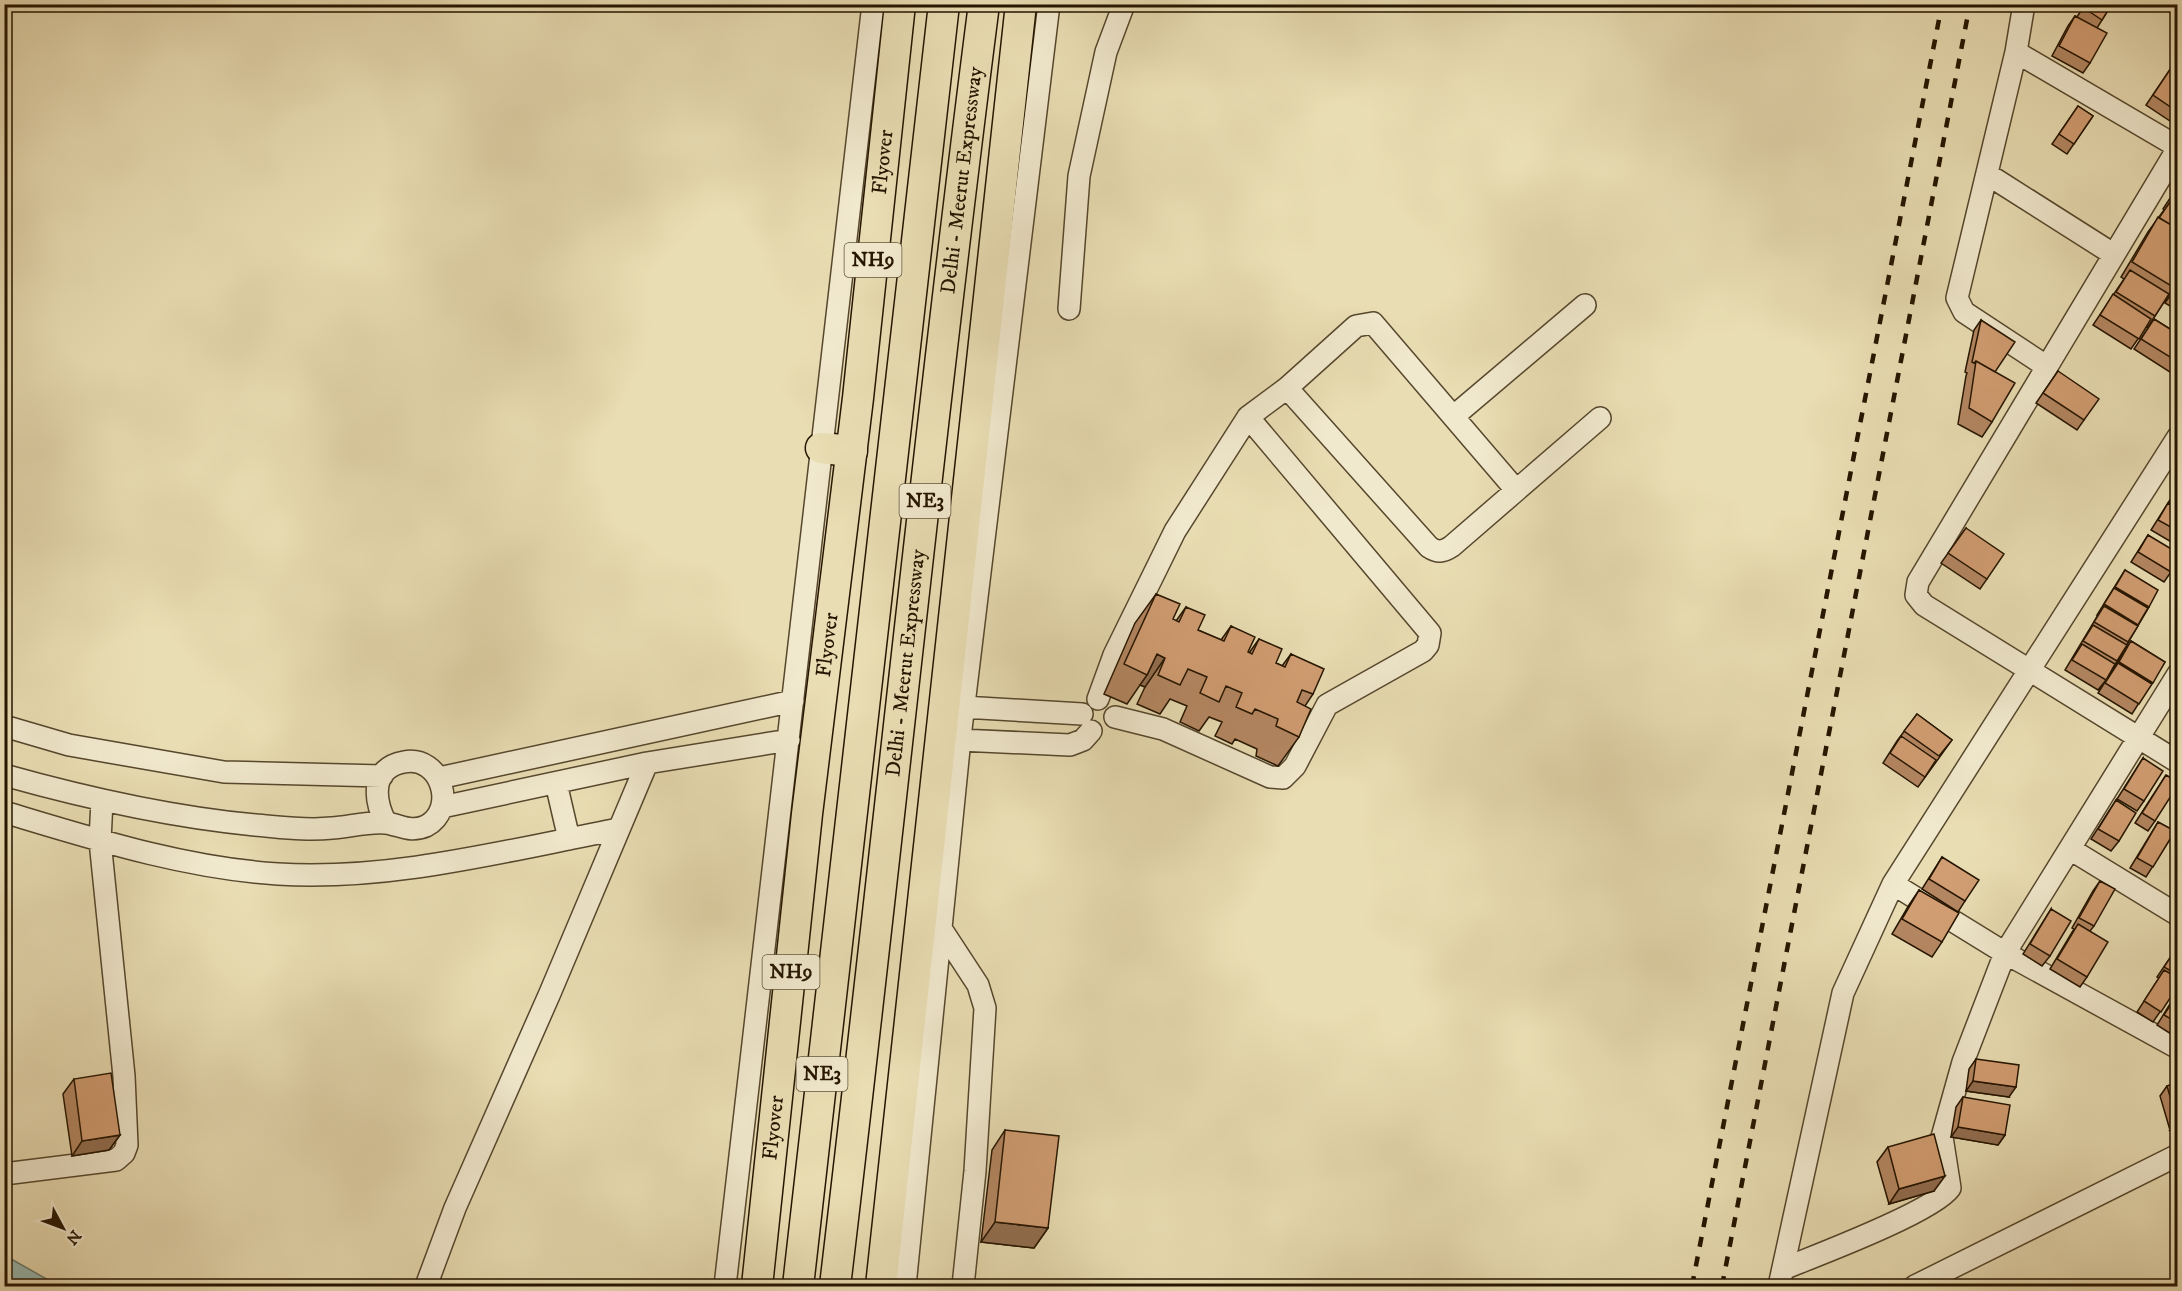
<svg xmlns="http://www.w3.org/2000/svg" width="2182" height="1291" font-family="'IM FELL DW Pica',serif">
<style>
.water{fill:#99bbb3;stroke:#6b796b;stroke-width:1.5}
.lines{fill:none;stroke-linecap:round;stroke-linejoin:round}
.minor-casing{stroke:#56472d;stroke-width:24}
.highway-casing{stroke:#251500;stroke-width:33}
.minor{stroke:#f1e9ce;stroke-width:21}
.highway{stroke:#e9ddb3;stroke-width:30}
.rail{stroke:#251500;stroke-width:4.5;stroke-dasharray:10 10;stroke-linecap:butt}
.wall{fill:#b48762;stroke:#251500;stroke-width:1.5}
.shaded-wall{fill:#926e50;stroke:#251500;stroke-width:1.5}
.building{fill:#d19d72;stroke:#251500;stroke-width:1.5}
.labels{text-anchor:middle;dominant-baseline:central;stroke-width:5;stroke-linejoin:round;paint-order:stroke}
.shield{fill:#f1e9ce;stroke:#62553e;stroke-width:1.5}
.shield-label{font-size:20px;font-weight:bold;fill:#251500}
.street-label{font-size:21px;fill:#251500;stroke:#f1e9ce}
</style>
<rect width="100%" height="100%" fill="#e9ddb3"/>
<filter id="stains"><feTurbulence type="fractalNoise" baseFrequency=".00333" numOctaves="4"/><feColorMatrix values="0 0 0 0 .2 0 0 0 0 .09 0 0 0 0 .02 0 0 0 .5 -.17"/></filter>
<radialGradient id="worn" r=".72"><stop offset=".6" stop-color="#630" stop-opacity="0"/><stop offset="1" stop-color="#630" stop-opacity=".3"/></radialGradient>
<path class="water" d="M4,1255l55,31h-54z"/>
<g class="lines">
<defs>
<path id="minor" d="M2024,4l-8,48 -59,246 7,14 82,54
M2177,4l1,1
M2016,52l162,95
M2178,148l-260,434 -2,13 8,10 254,157
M1987,174l126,80
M1069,309l10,-133 27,-124 18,-48
M1287,388l142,159c9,6 14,5 23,-1l148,-128
M1454,416l131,-111
M1248,417l39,-29 69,-62 17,-3 143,167
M1098,699l16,-44 61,-124 73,-114 182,216 -2,12 -5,6 -96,54 -32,61 -12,12 -13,-1 -107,-48 -48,-12
M963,707l119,7
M4,726l65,19 155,27 158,4
M960,740l110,5 13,-5 8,-9
M4,775c82,23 166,42 251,50 25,2 51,6 77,3 16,-1 38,-7 54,-5 15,2 24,10 40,3 32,-17 15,-71 -22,-64 -34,6 -30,38 -18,61
M439,778l354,-77
M556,783l13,56
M442,807l205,-44 142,-23
M4,812c90,27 180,56 274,62 114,7 230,-24 341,-45
M2070,849l108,66
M1893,884l112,69 173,95
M942,930l36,55 7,23 -10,163 -12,115
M4,1174l112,-14 8,-7 3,-8 -3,-69 -24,-235 2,-41
M1783,1269c32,-13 150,-57 167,-81l-8,-51 21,-75 42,-109 173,-279
M426,1286l29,-78 95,-215 97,-230
M725,1286l148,-1282
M905,1286l56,-557 88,-725
M1779,1286l64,-293 50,-109 285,-447
M1915,1286l263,-131"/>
<g id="highway">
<path d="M821,448l31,3"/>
<path id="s1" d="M757,1286l50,-472 51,-416 42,-394"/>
<path d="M798,1286l146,-1282"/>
<path id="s2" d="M835,1286c51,-427 94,-855 149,-1282"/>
<path d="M881,1286l140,-1282"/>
</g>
</defs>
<use href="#minor" class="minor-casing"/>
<use href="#highway" class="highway-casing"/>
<use href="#minor" class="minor"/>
<use href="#highway" class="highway"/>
<path class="rail" d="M1692,1286l250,-1282
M1722,1286l248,-1282"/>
</g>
<path class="wall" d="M2085,4h27l-15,24 -7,35 -7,10 -31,-17 16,-30 7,-10 2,1z
M2175,62l3,2v58l-2,3 -30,-20z
M2078,106l15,10 -26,38 -15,-10z
M2178,186v94l-23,36 -7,11 -1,-1 -16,23 -38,-24 31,-46 -3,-2 27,-45 16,-22 -1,-1z
M2178,284v27l-13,-8z
M2154,319l24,15v33l-5,7 -39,-25z
M1981,320l14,52 -3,50 -10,15 -24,-13 8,-48 1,-3 -2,-1 9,-42z
M2058,371l26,49 -7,10 -41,-27z
M2178,487v59l-27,-16z
M1966,528l21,51 -7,10 -39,-26z
M2148,535l23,37 -7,10 -33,-20z
M2125,570l24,37 -43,73 -8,10 -33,-20 33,-55h-1z
M1156,594l17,25 3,2 10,-14 12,23 23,10 10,-14 17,26 1,1 10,-14 17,24 6,3 9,-12 22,40 -8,12 -6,31 -21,29 -22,-10 1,-7 -22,-10 -3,5 -17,-8 7,-14 -13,-5 -10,14 -19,-9 7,-16 -17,-7 -10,15 -23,-10 8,-17 -5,-2 -13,19 -23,-10 31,-71z
M2131,641l34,21 -33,52 -34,-21z
M1917,714l35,26 -34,47 -35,-24 14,-22z
M2143,758l1,43 -7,10 -20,-12z
M2166,775l-11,46 -7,10 -13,-8z
M2116,800l3,41 -8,10 -20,-12z
M2158,822l16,9 4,-7v16l-6,-4 -26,41 -16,-9z
M1942,857l23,44 -7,11 -36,-23z
M2100,881l-6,45 -4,5 -3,46 -7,10 -30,-18 24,-40 -2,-1 21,-37z
M1919,890l23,52 -10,15 -40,-23 17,-29z
M2051,909l-1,47 -8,10 -19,-12z
M2178,946v40l-25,36 -16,-10 22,-34 -2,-1z
M2178,991v34l-7,9 -14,-9z
M1976,1059l33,38 -43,-6 3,-22z
M74,1079l46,56 -11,15 -37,6 -9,-62z
M2178,1083v45l-8,2 -10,-34 7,-10z
M1963,1097l42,38 -7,10 -47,-8 5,-30z
M1005,1130l43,98 -14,20 -53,-6 11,-92z
M1888,1147l46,44 -45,13 -12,-42z"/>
<path class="shaded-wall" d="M1157,654l8,4 -20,29 -5,-2 7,-10z
M1973,1081l43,6 -7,10 -43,-6z
M2178,1120v8l-8,2z
M1958,1127l47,8 -7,10 -47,-8z
M120,1135l-11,15 -37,6 10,-15z
M1945,1176l-11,15 -45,13 10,-15z
M995,1222l53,6 -14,20 -53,-6z"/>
<path class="building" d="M2086,4h26l-10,16 -18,-12z
M2075,16l32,17 -17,30 -31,-17z
M2175,62l3,2v48l-25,-17z
M2078,106l15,10 -19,28 -15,-10z
M2178,187v16l-8,-4z
M2170,202l8,4v23l-19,-11z
M2158,217l20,12v51l-5,7 -41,-25z
M2130,270l39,24 -14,22 -39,-24z
M2178,285v11l-6,-3z
M2113,294l38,25 -12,20 -39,-24z
M2154,319l24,15v28l-37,-23z
M1981,320l34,22 -20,30 -19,-11 -2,2 -2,-1z
M1976,361l39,22 -23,39 -23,-14z
M2058,371l41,28 -15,21 -41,-27z
M2178,487v20l-9,-5z
M2168,503l10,6v22l-20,-11z
M1966,528l38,26 -17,25 -39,-26z
M2148,535l30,18v8l-7,11 -33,-20z
M2125,570l33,20 -9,17 -34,-20z
M2114,588l34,20 -10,17 -34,-21z
M1156,594l24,10 -7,15 6,3 7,-15 19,8 -7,15 26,11 7,-15 24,11 -7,15 4,2 7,-15 23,10 -6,14 9,4 6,-13 33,15 -11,25 -11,-4 -5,12 14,7 -12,28 -23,-11 2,-7 -23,-10 -3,5 -16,-7 6,-14 -16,-7 -7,16 -19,-9 7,-16 -19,-8 -8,16 -22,-10 7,-17 -8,-4 -10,21 -23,-11z
M2104,606l34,20 -10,16 -34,-20z
M2093,625l34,20 -10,16 -34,-20z
M2131,641l34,21 -12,21 -34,-21z
M2082,644l33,20 -9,16 -34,-20z
M2118,663l34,21 -13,20 -34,-21z
M1917,714l35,26 -13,16 -35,-25z
M1901,736l35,24 -11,17 -35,-24z
M2143,758l20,13 -19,30 -20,-12z
M2166,775l12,7v3l-23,36 -13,-8z
M2116,800l20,13 -17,28 -21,-12z
M2158,822l17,9 -22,36 -16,-9z
M1942,857l37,23 -14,21 -36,-22z
M2100,881l15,8 -21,37 -15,-8z
M1919,890l40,23 -17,29 -40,-23z
M2051,909l20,12 -21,35 -20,-12z
M2078,924l30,18 -21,35 -30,-18z
M2178,946v29l-14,-8z
M2164,970l14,8v8l-17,26 -17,-11z
M2178,993v30l-14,-8z
M1976,1059l43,6 -3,22 -43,-6z
M111,1073l9,62 -38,6 -8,-62z
M2178,1083v37h-1l-10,-34z
M1963,1097l47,8 -5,30 -47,-8z
M1005,1130l54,6 -11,92 -53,-6z
M1934,1134l11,42 -46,13 -11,-42z"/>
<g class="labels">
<g class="shield">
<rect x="844.5" y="243" width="57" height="34" rx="4.5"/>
<rect x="899.5" y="484" width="51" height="34" rx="4.5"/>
<rect x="762.5" y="955" width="57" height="34" rx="4.5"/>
<rect x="796.5" y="1057" width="51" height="34" rx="4.5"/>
</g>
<g class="shield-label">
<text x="873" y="260">NH9</text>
<text x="925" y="501">NE3</text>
<text x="791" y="972">NH9</text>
<text x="822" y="1074">NE3</text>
</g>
<g class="street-label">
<text stroke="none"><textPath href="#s1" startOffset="1131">Flyover</textPath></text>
<text stroke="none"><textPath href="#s2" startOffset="1113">Delhi - Meerut Expressway</textPath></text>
<text stroke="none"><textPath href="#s1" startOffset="645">Flyover</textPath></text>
<text stroke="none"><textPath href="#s2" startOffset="627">Delhi - Meerut Expressway</textPath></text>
<text stroke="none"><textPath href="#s1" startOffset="159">Flyover</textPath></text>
</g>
</g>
<rect width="2182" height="1291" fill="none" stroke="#e9ddb3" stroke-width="24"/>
<rect x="6" y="6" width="2170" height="1279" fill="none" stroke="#251500" stroke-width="3"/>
<rect x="12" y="12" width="2158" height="1267" fill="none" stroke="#251500" stroke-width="1.5"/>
<g transform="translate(63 1228) rotate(131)" stroke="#f1e9ce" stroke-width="4.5" paint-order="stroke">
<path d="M0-4.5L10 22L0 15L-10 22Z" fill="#251500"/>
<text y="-9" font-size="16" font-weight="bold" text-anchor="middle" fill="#251500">N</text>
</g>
<rect width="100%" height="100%" filter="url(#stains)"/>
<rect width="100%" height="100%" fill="url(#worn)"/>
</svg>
